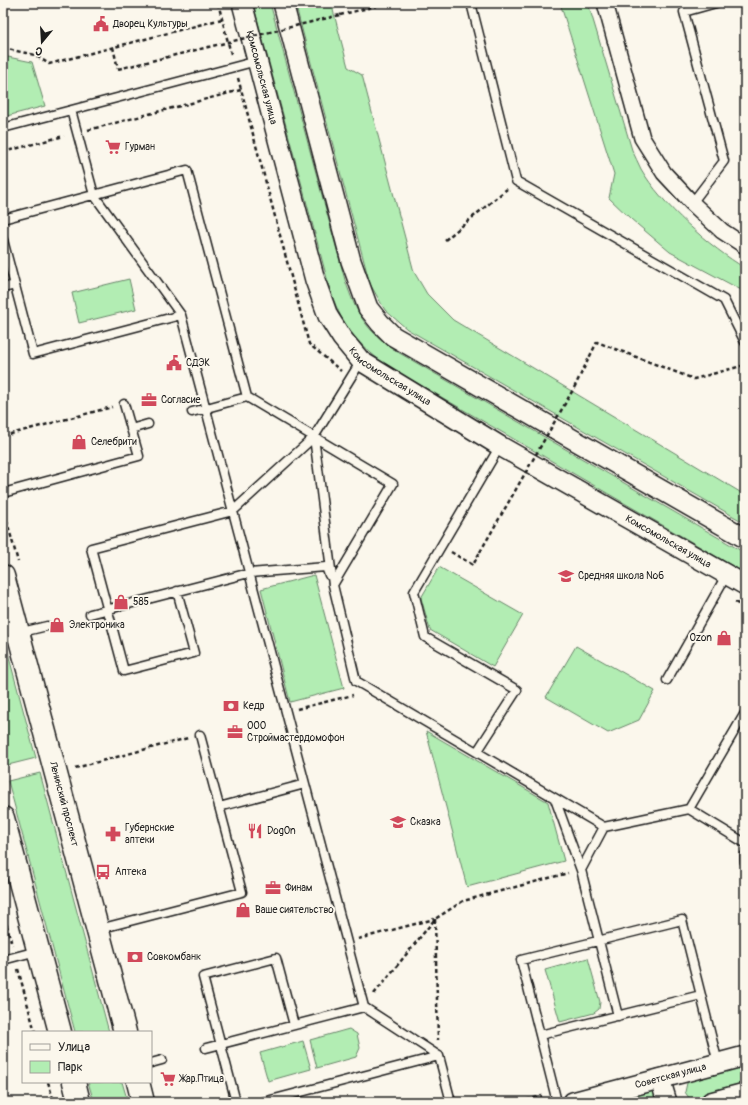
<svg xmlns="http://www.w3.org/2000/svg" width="748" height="1105" font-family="Pangolin,sans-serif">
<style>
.green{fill:#b2edb3;stroke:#678468}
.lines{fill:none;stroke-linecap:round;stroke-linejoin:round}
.service-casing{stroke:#1c1c1c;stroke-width:11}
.minor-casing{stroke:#1c1c1c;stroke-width:18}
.tertiary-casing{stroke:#1c1c1c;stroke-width:22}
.secondary-casing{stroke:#1c1c1c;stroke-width:25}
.path{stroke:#1c1c1c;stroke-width:2.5;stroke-dasharray:4 3;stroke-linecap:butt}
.service{stroke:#fbf7ec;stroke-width:8}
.minor{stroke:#fbf7ec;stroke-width:15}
.tertiary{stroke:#fbf7ec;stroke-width:19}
.secondary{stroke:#fbf7ec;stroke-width:22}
.path-bridge{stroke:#1c1c1c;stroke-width:2.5;stroke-dasharray:4 3;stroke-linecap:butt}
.labels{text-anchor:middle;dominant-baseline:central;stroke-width:4;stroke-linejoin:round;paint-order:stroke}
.poi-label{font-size:10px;fill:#1c1c1c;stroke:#fbf7ec;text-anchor:start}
.street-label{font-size:10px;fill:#1c1c1c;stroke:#fbf7ec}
</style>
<rect width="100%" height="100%" fill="#fbf7ec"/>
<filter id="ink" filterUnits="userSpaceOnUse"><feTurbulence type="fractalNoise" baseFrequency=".025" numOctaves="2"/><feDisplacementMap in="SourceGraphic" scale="8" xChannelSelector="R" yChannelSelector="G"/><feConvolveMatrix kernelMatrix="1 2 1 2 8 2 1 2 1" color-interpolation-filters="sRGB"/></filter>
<g filter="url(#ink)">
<path class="green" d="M253,3h17l75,277c12,35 20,49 51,71l349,202v20l-359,-208c-32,-24 -45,-40 -57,-79z
M295,3h45l-7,7 15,57 14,8 52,197 13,22 26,26 292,175v28l-338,-194 -22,-19 -15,-26z
M560,3h28l44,147c3,6 6,13 9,19 20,35 70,79 104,99v24l-75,-40 -39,-33 -22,-21 5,-24z
M3,56l29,6 13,44 -42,11z
M129,279l7,30 -57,14 -7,-30z
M439,567l84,48 -30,52 -63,-37 -9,-32z
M314,575l30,113 -54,14 -29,-113z
M3,635l33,123 -32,8 -1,-3z
M576,646l79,45 -16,29 -31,13 -62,-36z
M426,731l122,71 16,59 -97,26z
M40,773l69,259h-34l-67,-251z
M588,958l12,44 -1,7 -5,4 -34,9 -15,-52z
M349,1029l8,5 3,14 -4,9 -39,11 -7,-28z
M303,1041l8,28 -43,12 -8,-28z
M745,1066v20l-48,13 -8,-1 -4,-6 2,-9 5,-3z
M88,1082h34l6,20h-34z
M650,1090l4,1 6,11h-29l4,-7z"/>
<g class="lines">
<defs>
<path id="service" d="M471,3l45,178 208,119 21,42
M71,110l23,85 87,120 183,692 75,49 12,46
M3,128l254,-67
M692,203l32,-42 -40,-149 32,-9
M3,219l184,-49 60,227 146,87 -60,101
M3,240l30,114 148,-39
M3,288l12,-3
M192,412l55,-15
M131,429l17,-5
M314,437l19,148 23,96 248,146 85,-18 56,34
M3,493l136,-37 -15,-52
M177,591l17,62 -70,18 -33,-123 142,-37 81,-74 47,-76
M90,614l159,-41 77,-6 3,8
M18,633l29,-7
M667,680l60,-106
M477,752l40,-62 -92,-53 -11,-45 86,-146
M555,799l26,71 37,146
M219,807l86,-23
M689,809l56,-96
M745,855v7
M581,870l23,-43
M99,929l143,-37 -42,-157
M3,960l34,-9
M540,1035l161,-40
M206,1048l158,-41
M151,1063l11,-3
M236,1102l-33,-125 73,-19 18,67
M263,1102l176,-46
M557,1102l-36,-142 161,-40 36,143"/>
<path id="minor" d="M605,3l37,135 22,35 28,30 30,28 23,15"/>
<g id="tertiary">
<path id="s1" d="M242,3l73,277 13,36 14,22 19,23 139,85 245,139"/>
<path d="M283,3l68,258 17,47 12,15 13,13 352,202"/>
<path d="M660,1079l7,23"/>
<path id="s2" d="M573,1102l172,-46"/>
<path d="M711,1102l34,-9"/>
</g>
<g id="secondary">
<path id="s3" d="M3,576l122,456"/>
<path d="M3,818l57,214"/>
<path d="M74,1082l5,20"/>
<path d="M138,1082l5,20"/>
</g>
</defs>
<use href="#service" class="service-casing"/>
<use href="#minor" class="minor-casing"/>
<use href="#tertiary" class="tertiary-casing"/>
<use href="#secondary" class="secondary-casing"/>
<path class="path" d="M218,3l13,51
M663,3l9,4
M624,8l18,-5
M340,15l36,-9 -3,-3
M113,47l5,22
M3,48l32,7 14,9 173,-45
M238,78l71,266 32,27
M88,130l153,-40
M3,152l61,-16
M445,240l62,-51
M574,388l23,-46 97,37 51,-14
M3,436l109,-29
M3,507l15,55
M451,552l22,13 7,-13
M735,602l10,6
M297,709l56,-14
M75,768l113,-30
M3,911l9,34
M435,919l3,121
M358,939l76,-20
M18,969l17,63
M374,994l61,-75 28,-18 105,-28
M48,1082l6,20
M520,1102l22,-6"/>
<use href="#service" class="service"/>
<use href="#minor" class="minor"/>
<use href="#tertiary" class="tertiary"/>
<use href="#secondary" class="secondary"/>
<path class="path-bridge" d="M118,69l222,-54
M480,552l94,-164"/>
</g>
</g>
<defs>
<symbol id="civic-bare" viewBox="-9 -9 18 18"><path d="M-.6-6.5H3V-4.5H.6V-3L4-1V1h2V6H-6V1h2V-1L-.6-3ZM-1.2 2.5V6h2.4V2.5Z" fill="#d1495b" stroke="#fbf7ec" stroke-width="2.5" paint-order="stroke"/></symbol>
<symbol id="supermarket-bare" viewBox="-9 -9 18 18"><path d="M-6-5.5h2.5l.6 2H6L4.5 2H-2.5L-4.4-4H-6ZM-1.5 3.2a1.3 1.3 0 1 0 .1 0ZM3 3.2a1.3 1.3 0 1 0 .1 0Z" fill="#d1495b" stroke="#fbf7ec" stroke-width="2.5" paint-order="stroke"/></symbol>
<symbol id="office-bare" viewBox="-9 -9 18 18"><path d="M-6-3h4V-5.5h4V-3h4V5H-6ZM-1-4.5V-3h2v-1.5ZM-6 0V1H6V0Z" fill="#d1495b" stroke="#fbf7ec" stroke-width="2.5" paint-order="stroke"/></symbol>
<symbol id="shop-bare" viewBox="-9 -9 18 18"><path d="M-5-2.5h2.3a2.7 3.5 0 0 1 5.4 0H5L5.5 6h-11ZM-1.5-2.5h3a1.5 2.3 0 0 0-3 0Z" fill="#d1495b" stroke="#fbf7ec" stroke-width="2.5" paint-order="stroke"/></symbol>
<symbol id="school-bare" viewBox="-9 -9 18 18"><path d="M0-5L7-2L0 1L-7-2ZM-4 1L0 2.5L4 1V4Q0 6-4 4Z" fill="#d1495b" stroke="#fbf7ec" stroke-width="2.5" paint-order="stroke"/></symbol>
<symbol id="bank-bare" viewBox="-9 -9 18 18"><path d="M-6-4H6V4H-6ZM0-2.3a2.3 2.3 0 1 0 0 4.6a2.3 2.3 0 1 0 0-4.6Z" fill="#d1495b" stroke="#fbf7ec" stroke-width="2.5" paint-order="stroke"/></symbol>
<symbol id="restaurant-bare" viewBox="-9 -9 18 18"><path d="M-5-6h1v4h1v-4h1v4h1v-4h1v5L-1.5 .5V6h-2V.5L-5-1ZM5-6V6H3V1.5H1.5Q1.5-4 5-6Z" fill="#d1495b" stroke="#fbf7ec" stroke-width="2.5" paint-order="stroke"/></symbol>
<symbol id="pharmacy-bare" viewBox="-9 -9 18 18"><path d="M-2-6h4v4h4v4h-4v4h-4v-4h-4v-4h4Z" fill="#d1495b" stroke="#fbf7ec" stroke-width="2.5" paint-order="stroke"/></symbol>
<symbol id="bus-bare" viewBox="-9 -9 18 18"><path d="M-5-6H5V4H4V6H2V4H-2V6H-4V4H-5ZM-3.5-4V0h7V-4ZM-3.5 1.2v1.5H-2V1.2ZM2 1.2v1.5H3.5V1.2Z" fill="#d1495b" stroke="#fbf7ec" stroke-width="2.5" paint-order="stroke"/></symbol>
</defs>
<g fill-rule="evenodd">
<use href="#civic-bare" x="90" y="13" width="22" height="22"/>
<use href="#supermarket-bare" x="102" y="136" width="22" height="22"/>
<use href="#civic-bare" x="163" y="352" width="22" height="22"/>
<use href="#office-bare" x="138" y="389" width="22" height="22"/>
<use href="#shop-bare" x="68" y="431" width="22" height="22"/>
<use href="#school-bare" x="555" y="565" width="22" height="22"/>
<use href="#shop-bare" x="110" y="591" width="22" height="22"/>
<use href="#shop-bare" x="46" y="614" width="22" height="22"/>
<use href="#shop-bare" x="713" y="627" width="22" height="22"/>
<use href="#bank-bare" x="220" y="695" width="22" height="22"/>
<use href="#office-bare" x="224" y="721" width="22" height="22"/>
<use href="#school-bare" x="387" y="811" width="22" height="22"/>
<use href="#restaurant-bare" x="244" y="820" width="22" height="22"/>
<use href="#pharmacy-bare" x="102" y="823" width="22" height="22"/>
<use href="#bus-bare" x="92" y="861" width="22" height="22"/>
<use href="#office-bare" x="262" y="877" width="22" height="22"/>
<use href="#shop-bare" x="232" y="899" width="22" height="22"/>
<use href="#bank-bare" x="124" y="946" width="22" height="22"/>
<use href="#supermarket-bare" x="157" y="1068" width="22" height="22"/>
</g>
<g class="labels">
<g class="poi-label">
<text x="113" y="24">Дворец Культуры</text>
<text x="125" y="147">Гурман</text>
<text x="186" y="363">СДЭК</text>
<text x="161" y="400">Согласие</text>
<text x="91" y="442">Селебрити</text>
<text x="578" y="576">Средняя школа №6</text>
<text x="133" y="602">585</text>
<text x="69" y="625">Электроника</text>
<text x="712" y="638" text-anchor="end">Ozon</text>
<text x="243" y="706">Кедр</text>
<text x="247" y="726">ООО<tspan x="247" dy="12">Строймастердомофон</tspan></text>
<text x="410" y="822">Сказка</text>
<text x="125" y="828">Губернские<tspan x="125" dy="12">аптеки</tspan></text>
<text x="267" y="831">DogOn</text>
<text x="115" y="872">Аптека</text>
<text x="285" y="888">Финам</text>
<text x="255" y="910">Ваше сиятельство</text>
<text x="147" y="957">Совкомбанк</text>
<text x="180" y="1079">Жар.Птица</text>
</g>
<g class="street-label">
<text stroke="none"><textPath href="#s1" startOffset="77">Комсомольская улица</textPath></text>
<text stroke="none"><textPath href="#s1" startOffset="413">Комсомольская улица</textPath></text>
<text stroke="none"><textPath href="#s1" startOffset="737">Комсомольская улица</textPath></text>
<text stroke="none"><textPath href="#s3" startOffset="236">Ленинский проспект</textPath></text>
<text stroke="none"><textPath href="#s2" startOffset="101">Советская улица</textPath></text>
</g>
</g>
<rect width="748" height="1105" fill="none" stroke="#fbf7ec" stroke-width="16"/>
<rect x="8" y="8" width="732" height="1089" fill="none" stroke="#1c1c1c" stroke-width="1.5" filter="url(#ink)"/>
<rect x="22" y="1031" width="130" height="52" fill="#fbf7ec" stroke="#a29f99"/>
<rect x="30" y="1044" width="20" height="6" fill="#fbf7ec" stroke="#a29f99"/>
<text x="58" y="1051" font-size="12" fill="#1c1c1c">Улица</text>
<rect x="30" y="1061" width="20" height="12" fill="#b2edb3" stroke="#a29f99"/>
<text x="58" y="1071" font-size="12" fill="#1c1c1c">Парк</text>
<g transform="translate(42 42) rotate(198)" stroke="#fbf7ec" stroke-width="3" paint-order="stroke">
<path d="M0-3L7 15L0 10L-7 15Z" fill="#1c1c1c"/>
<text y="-6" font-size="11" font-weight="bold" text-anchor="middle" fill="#1c1c1c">С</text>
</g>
</svg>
